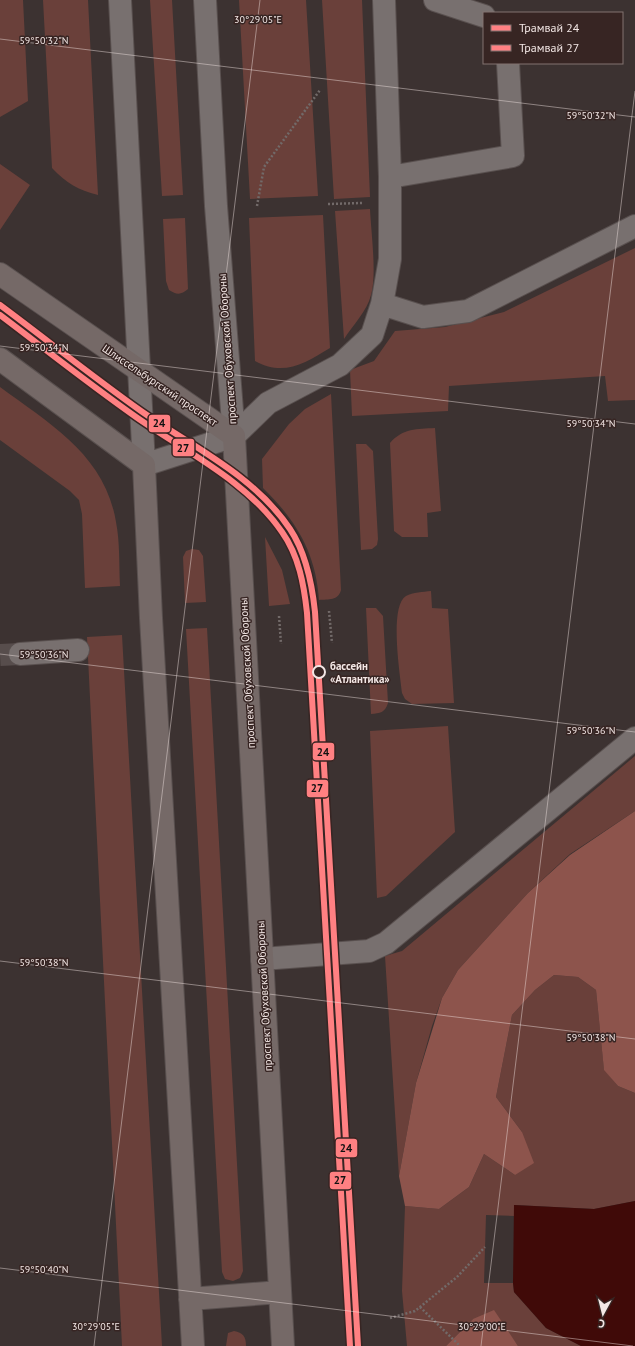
<svg xmlns="http://www.w3.org/2000/svg" width="635" height="1346" font-family="'PT Sans',sans-serif">
<style>
.green{fill:#6a403a}
.forest{fill:#8d544c}
.water{fill:#400a08}
.lines{fill:none;stroke-linecap:round;stroke-linejoin:round}
.minor-tunnel{stroke:#574d4c;stroke-width:22;stroke-dasharray:22 11;stroke-linecap:butt}
.minor-casing{stroke:#59504f;stroke-width:24}
.major-casing{stroke:#59504f;stroke-width:24}
.path{stroke:#726a69;stroke-width:2.5;stroke-dasharray:2 2;stroke-linecap:butt}
.minor{stroke:#78706f;stroke-width:22}
.major{stroke:#756967;stroke-width:22}
.tram-1-casing{stroke:#372523;stroke-width:9}
.tram-2-casing{stroke:#372523;stroke-width:9}
.tram-1{stroke:#ff8082;stroke-width:6}
.tram-2{stroke:#ff8082;stroke-width:6}
.ticks{fill:none;stroke:#f3e7e5;stroke-width:1;stroke-opacity:0.45}
.stop-dot{fill:#372523;stroke:#f3e7e5;stroke-width:2}
.labels{text-anchor:middle;dominant-baseline:central;stroke-width:3;stroke-linejoin:round;paint-order:stroke}
.street-label{font-size:11px;fill:#f3e7e5;stroke:#372523}
.stop-label{font-size:11px;font-weight:bold;fill:#f3e7e5;stroke:#372523;text-anchor:start}
.ticks-label{font-size:10px;text-anchor:middle;fill:#f3e7e5;stroke:#372523;stroke-width:3;stroke-linejoin:round;paint-order:stroke}
.line-badge{stroke:#372523;stroke-width:1.5}
.pale-badge-label{font-size:11px;text-anchor:middle;font-weight:bold;fill:#111}
</style>
<rect width="100%" height="100%" fill="#3c3231"/>
<path class="green" d="M0,0h23l5,101 -28,16z
M43,0h45l10,195c-20,-5 -32,-12 -46,-27z
M150,0h22l11,195 -21,1z
M239,0h67l12,196 -68,3z
M322,0h40l8,197 -36,2z
M0,164l30,21 -30,45z
M370,209c1,22 7,66 1,86 -4,16 -18,30 -27,44l-9,-128z
M323,215l7,133c-25,15 -46,29 -75,13l-6,-143z
M185,218l3,71c-7,6 -11,6 -19,1l-3,-9 -3,-62z
M635,248v152l-27,1 -3,-25 -156,10 -1,25 -96,5 -2,-46 24,-9 21,-30 50,-4 59,-15z
M0,387c50,37 105,68 116,135 4,20 3,43 4,64l-35,2 -3,-74 -3,-14 -9,-9 -70,-51z
M331,394l10,196c-3,11 -12,9 -22,10 -3,-47 -23,-80 -56,-112l-1,-29 27,-35 16,-15z
M435,428l6,83 -14,2 1,24h-26l-8,-6 -4,-88c13,-15 27,-14 45,-15z
M356,444h10l7,7 5,88 -1,6 -5,4 -11,1z
M265,537l17,33 8,34 -21,2z
M192,549l7,1 4,6 3,46 -21,1 -2,-46 3,-6z
M431,591l1,17 16,1 6,94 -42,1 -7,-5 -3,-6c-2,-19 -13,-87 4,-97 7,-4 17,-4 25,-5z
M366,608h10l7,8 5,87c-3,10 -8,10 -17,11z
M207,628l36,643 -3,7 -7,3 -8,-2 -3,-7 -36,-643z
M122,635l40,711h-40l-35,-709z
M448,726l7,106 -69,64 -9,2 -7,-167z
M635,756v55l-65,43 -42,39 -70,77 -16,28 -10,28 -16,57 -17,93 -14,-220 17,-5z
M554,975l24,2 18,13 8,79 14,17 17,7v108l-41,8 -79,-4 -1,11 -28,-1 -2,68h29l1,9 32,36 35,18h-63l-8,-11 -37,-16 -27,27h-39l-5,-55 3,-85 34,3 30,-22 15,-33 31,21 7,-43 -26,-35 16,-82 23,-25z
M234,1331c9,2 12,5 12,15h-20l2,-13z"/>
<path class="forest" d="M635,811v282l-17,-7 -14,-16 -8,-80 -18,-13 -24,-2 -19,15 -23,25 -16,82 26,35 12,31 -19,12 -31,-21 -15,33 -30,22 -34,-3 -6,-30 17,-93 26,-85 16,-28 70,-77 42,-38z
M494,1310l24,36h-72l27,-27z"/>
<path class="water" d="M635,1201v145h-54l-35,-18 -32,-36 -1,-9 1,-78 80,4z"/>
<g class="lines">
<path class="minor-tunnel" d="M0,655l20,-1"/>
<defs>
<path id="minor" d="M120,0l24,465 90,-29 34,-33 72,-38 32,-30 10,-31 8,-45v-82l-6,-177
M205,0l11,206 18,230
M435,0l49,16
M390,177l123,-21 -5,-93
M382,304l41,13 45,-6 167,-85
M20,654l58,-4
M262,959l107,-8 17,-8 249,-205"/>
<path id="major" d="M0,274l234,162 49,910
M0,359l144,106 7,153 42,728
M190,1299l90,-7"/>
</defs>
<use href="#minor" class="minor-casing"/>
<use href="#major" class="major-casing"/>
<path class="path" d="M328,204l34,-1
M257,206l7,-39 56,-77
M329,611l3,32
M279,616l2,28
M420,1307l40,39
M390,1318l25,-7 42,-34 28,-30"/>
<use href="#minor" class="minor"/>
<use href="#major" class="major"/>
<defs>
<path id="tram-1" d="M0,305c47,35 93,72 141,106 50,35 113,64 149,118 16,24 22,54 25,83l43,734"/>
<path id="tram-2" d="M0,315c45,34 89,69 136,102 50,35 111,64 146,115 17,24 22,53 25,81l43,733"/>
</defs>
<use href="#tram-1" class="tram-1-casing"/>
<use href="#tram-2" class="tram-2-casing"/>
<use href="#tram-1" class="tram-1"/>
<use href="#tram-2" class="tram-2"/>
</g>
<path class="ticks" d="M0,39l635,78M0,346l635,78M0,654l635,78M0,961l635,78M0,1268l633,78M94,1346l166,-1346M481,1346l154,-1255"/>
<circle class="stop-dot" cx="319" cy="672" r="6"/>
<g class="labels">
<g class="street-label">
<text transform="translate(227 349) rotate(-94)">проспект Обуховской Обороны</text>
<text transform="translate(160 385) rotate(34)">Шлиссельбургский проспект</text>
<text transform="translate(247 673) rotate(-93)">проспект Обуховской Обороны</text>
<text transform="translate(264 996) rotate(-93)">проспект Обуховской Обороны</text>
</g>
<g class="stop-label">
<text x="330" y="666">бассейн<tspan x="330" dy="13">«Атлантика»</tspan></text>
</g>
</g>
<g class="ticks-label">
<text x="258" y="23">30°29'05"E</text>
<text x="44" y="44">59°50'32"N</text>
<text x="591" y="119">59°50'32"N</text>
<text x="44" y="351">59°50'34"N</text>
<text x="591" y="427">59°50'34"N</text>
<text x="44" y="658">59°50'36"N</text>
<text x="591" y="734">59°50'36"N</text>
<text x="44" y="966">59°50'38"N</text>
<text x="591" y="1041">59°50'38"N</text>
<text x="44" y="1273">59°50'40"N</text>
<text x="96" y="1330">30°29'05"E</text>
<text x="482" y="1330">30°29'00"E</text>
</g>
<g class="line-badge">
<rect x="148" y="414" width="23" height="19" rx="4" fill="#ff8082"/>
<rect x="172" y="438" width="23" height="19" rx="4" fill="#ff8082"/>
<rect x="312" y="742" width="23" height="19" rx="4" fill="#ff8082"/>
<rect x="306" y="779" width="23" height="19" rx="4" fill="#ff8082"/>
<rect x="335" y="1138" width="23" height="20" rx="4" fill="#ff8082"/>
<rect x="329" y="1171" width="23" height="19" rx="4" fill="#ff8082"/>
</g>
<g class="pale-badge-label">
<text x="159" y="427">24</text>
<text x="183" y="452">27</text>
<text x="323" y="756">24</text>
<text x="317" y="792">27</text>
<text x="346" y="1152">24</text>
<text x="340" y="1184">27</text>
</g>
<rect x="483" y="12" width="140" height="52" fill="#372523" stroke="#827371"/>
<rect x="491" y="25" width="20" height="6" fill="#ff8082" stroke="#827371"/>
<text x="519" y="32" font-size="12" fill="#f3e7e5">Трамвай 24</text>
<rect x="491" y="45" width="20" height="6" fill="#ff8082" stroke="#827371"/>
<text x="519" y="52" font-size="12" fill="#f3e7e5">Трамвай 27</text>
<g transform="translate(603 1314) rotate(187)" stroke="#372523" stroke-width="3" paint-order="stroke">
<path d="M0-3L7 15L0 10L-7 15Z" fill="#f3e7e5"/>
<text y="-6" font-size="11" font-weight="bold" text-anchor="middle" fill="#f3e7e5">С</text>
</g>
</svg>
